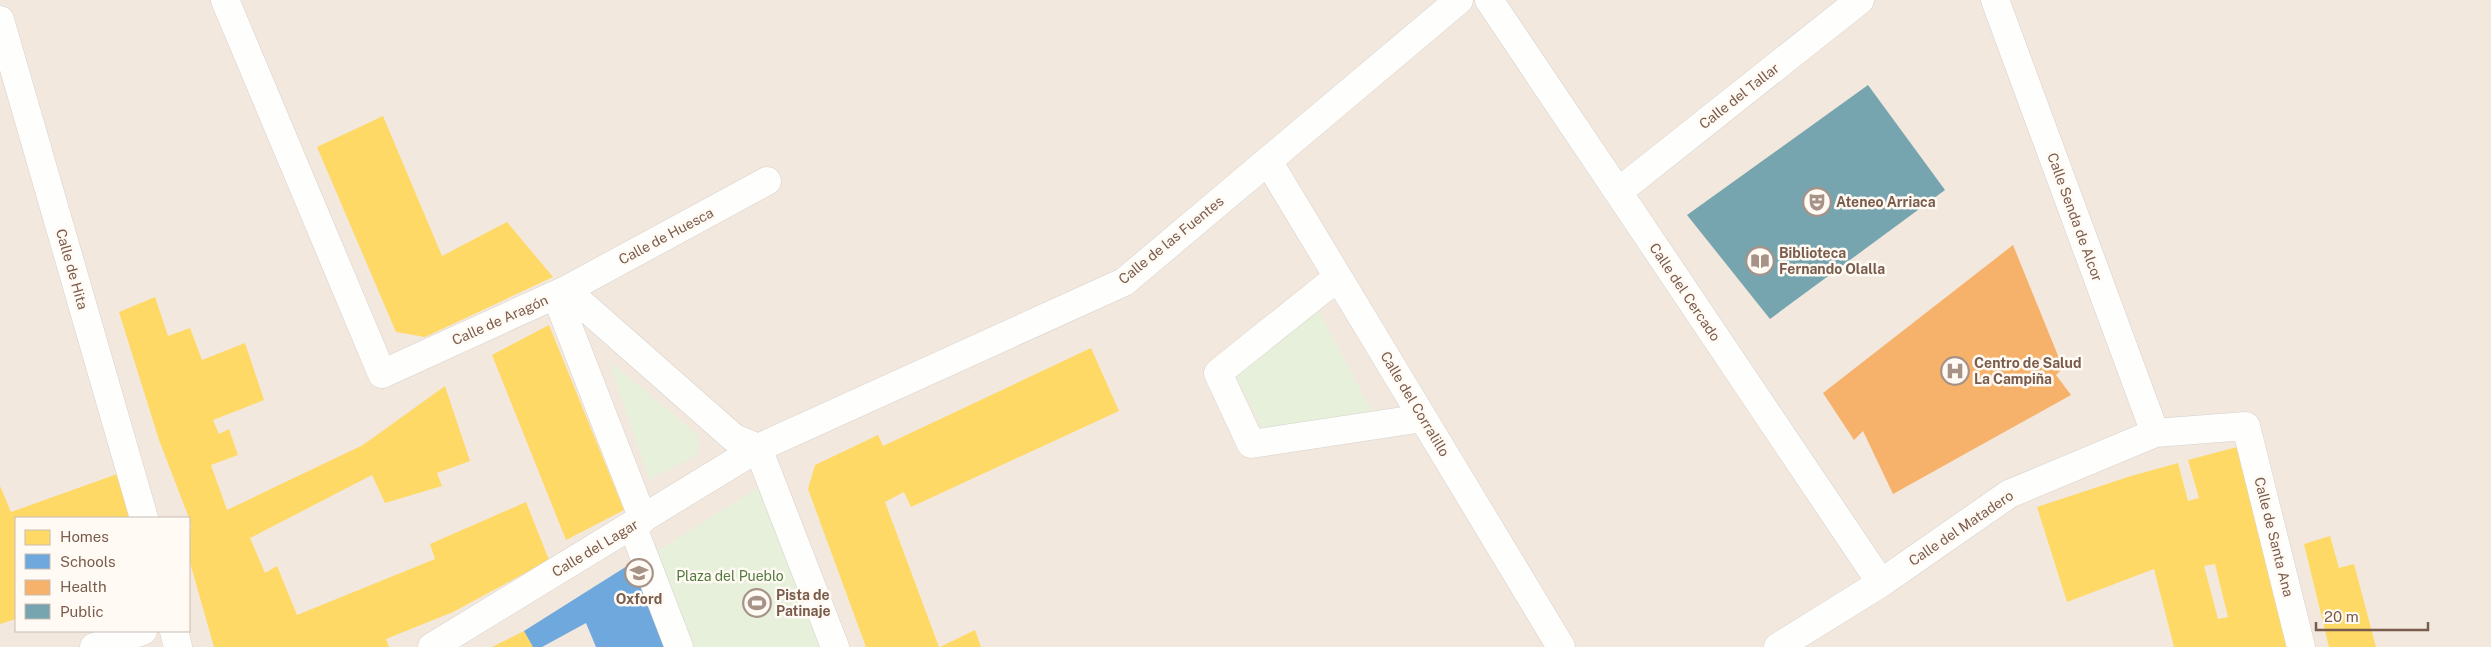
<svg xmlns="http://www.w3.org/2000/svg" width="2491" height="647" font-family="'Public Sans',sans-serif">
<style>
.residential{fill:#f2e8de;fill-rule:evenodd}
.green{fill:#e7f0db}
.homes{fill:#ffd966;fill-rule:evenodd}
.schools{fill:#6fa8dc}
.health{fill:#f6b26b}
.public{fill:#76a5af}
.lines{fill:none;stroke-linecap:round;stroke-linejoin:round}
.minor-casing{stroke:#d7d1cb;stroke-width:29}
.minor{stroke:#fefefd;stroke-width:28}
.labels{text-anchor:middle;dominant-baseline:central;stroke-width:5;stroke-linejoin:round;paint-order:stroke}
.street-label{font-size:14px;fill:#7a5c4d;stroke:#fffaf3}
.poi-label{font-size:14px;font-weight:bold;fill:#7a5c4d;stroke:#fffaf3;text-anchor:start}
.park-label{font-size:14px;fill:#537a41;stroke:#fffaf3}
</style>
<rect width="100%" height="100%" fill="#f9f5f0"/>
<path class="residential" d="M0,0h2491v647h-2491zM16,518h173v113h-173z"/>
<path class="green" d="M1317,308l55,103 -110,17 -26,-51z
M609,361l89,74v19l-49,26z
M759,487l64,160h-129l-37,-96z"/>
<path class="homes" d="M383,116l59,140 65,-34 46,55 -128,60 -29,-5 -79,-185z
M155,297l13,39 22,-8 12,32 43,-17 19,57 -51,20 6,14 10,-5 9,26 -27,10 16,45 136,-65 82,-59 25,75 -33,12 5,13 -57,17 -13,-28 -122,63 15,35 12,-7 20,49 138,-56 -5,-15 96,-42 23,58 -96,52 -67,27 3,8h-175l-25,-88v-27l2,-4 -2,-10 -30,-78 -40,-128z
M549,325l75,185 -58,30 -74,-185z
M1091,348l28,63 -208,96 -7,-15 -19,10 54,145h-73l-58,-158 7,-24 63,-30 5,11z
M2237,447l51,200h-114l-20,-78 -87,33 -30,-95 94,-31 47,-13 10,38 11,-3 -11,-38zM2215,564l13,53 -10,2 -14,-53z
M120,473l13,45h-117v101l-16,5v-138l11,26z
M2330,536l9,32 15,-4 22,83h-47l-25,-103z
M975,630l6,17h-41z
M524,631l9,16h-41z"/>
<path class="schools" d="M635,561l33,86h-72l-10,-24 -44,24h-9l-9,-16z"/>
<path class="health" d="M2013,245l50,123 -7,7 15,20 -178,99 -30,-63 -9,9 -31,-47z"/>
<path class="public" d="M1868,85l77,105 -175,129 -83,-104z"/>
<g class="lines">
<defs>
<path id="minor" d="M225,0l157,374 184,-84 201,-109
M1489,0l392,583
M1995,0l160,433
M0,20l144,498
M1268,161l293,486
M1618,192l242,-192
M1338,277l-120,96 33,71 172,-26
M566,290l168,148 24,10 77,199
M556,295l87,224
M632,525l47,122
M174,631l4,16
M94,647l49,-16
M432,647l326,-199 366,-166 335,-282
M1778,647l103,-64 128,-89 146,-61 91,-7 55,221"/>
</defs>
<use href="#minor" class="minor-casing"/>
<use href="#minor" class="minor"/>
</g>
<defs>
<symbol id="theatre-ring" viewBox="-11 -11 22 22"><circle r="9.5" fill="#fffaf3" stroke="#a69286" stroke-width="1.5"/><path d="M-5-5.5Q0-4 5-5.5V0Q5 5 0 6Q-5 5-5 0ZM-3.3-2.5H-1v1.5H-3.3ZM1-2.5H3.3v1.5H1ZM-2.8 1Q0 5.5 2.8 1Z" fill="#a69286"/></symbol>
<symbol id="library-ring" viewBox="-11 -11 22 22"><circle r="9.5" fill="#fffaf3" stroke="#a69286" stroke-width="1.5"/><path d="M-6-4Q-3-5.5-.7-3.5V5Q-3 3-6 4ZM6-4Q3-5.5 .7-3.5V5Q3 3 6 4Z" fill="#a69286"/></symbol>
<symbol id="hospital-ring" viewBox="-11 -11 22 22"><circle r="9.5" fill="#fffaf3" stroke="#a69286" stroke-width="1.5"/><path d="M-5-5h3v3.5h4V-5h3V5h-3V1.5h-4V5h-3Z" fill="#a69286"/></symbol>
<symbol id="school-ring" viewBox="-11 -11 22 22"><circle r="9.5" fill="#fffaf3" stroke="#a69286" stroke-width="1.5"/><path d="M0-5L7-2L0 1L-7-2ZM-4 1L0 2.5L4 1V4Q0 6-4 4Z" fill="#a69286"/></symbol>
<symbol id="stadium-ring" viewBox="-11 -11 22 22"><circle r="9.5" fill="#fffaf3" stroke="#a69286" stroke-width="1.5"/><path d="M0-5a6.5 5 0 1 0 0 10a6.5 5 0 1 0 0-10ZM-3.5-1.8h7v3.6h-7Z" fill="#a69286"/></symbol>
</defs>
<g fill-rule="evenodd">
<use href="#theatre-ring" x="1801" y="186" width="32" height="32"/>
<use href="#library-ring" x="1744" y="245" width="32" height="32"/>
<use href="#hospital-ring" x="1939" y="355" width="32" height="32"/>
<use href="#school-ring" x="623" y="557" width="32" height="32"/>
<use href="#stadium-ring" x="741" y="587" width="32" height="32"/>
</g>
<g class="labels">
<g class="street-label">
<text transform="translate(1739 96) rotate(-38)">Calle del Tallar</text>
<text transform="translate(2075 217) rotate(70)">Calle Senda de Alcor</text>
<text transform="translate(666 236) rotate(-28)">Calle de Huesca</text>
<text transform="translate(1171 240) rotate(-39)">Calle de las Fuentes</text>
<text transform="translate(72 269) rotate(74)">Calle de Hita</text>
<text transform="translate(1685 292) rotate(56)">Calle del Cercado</text>
<text transform="translate(500 320) rotate(-24)">Calle de Aragón</text>
<text transform="translate(1415 404) rotate(59)">Calle del Corralillo</text>
<text transform="translate(1961 528) rotate(-34)">Calle del Matadero</text>
<text transform="translate(2274 537) rotate(76)">Calle de Santa Ana</text>
<text transform="translate(595 548) rotate(-31)">Calle del Lagar</text>
</g>
<g class="poi-label">
<text x="1836" y="202">Ateneo Arriaca</text>
<text x="1779" y="253">Biblioteca<tspan x="1779" dy="16">Fernando Olalla</tspan></text>
<text x="1974" y="363">Centro de Salud<tspan x="1974" dy="16">La Campiña</tspan></text>
<text x="776" y="595">Pista de<tspan x="776" dy="16">Patinaje</tspan></text>
<text x="639" y="599" text-anchor="middle">Oxford</text>
</g>
<g class="park-label">
<text x="730" y="576">Plaza del Pueblo</text>
</g>
</g>
<rect x="15" y="517" width="175" height="115" fill="#fffaf3" stroke="#cabbb1"/>
<rect x="25" y="530" width="25" height="15" fill="#ffd966" stroke="#cabbb1"/>
<text x="60" y="542" font-size="15" fill="#7a5c4d">Homes</text>
<rect x="25" y="554" width="25" height="15" fill="#6fa8dc" stroke="#cabbb1"/>
<text x="60" y="567" font-size="15" fill="#7a5c4d">Schools</text>
<rect x="25" y="580" width="25" height="15" fill="#f6b26b" stroke="#cabbb1"/>
<text x="60" y="592" font-size="15" fill="#7a5c4d">Health</text>
<rect x="25" y="604" width="25" height="15" fill="#76a5af" stroke="#cabbb1"/>
<text x="60" y="617" font-size="15" fill="#7a5c4d">Public</text>
<path d="M2316 622v8h112v-8" fill="none" stroke="#7a5c4d" stroke-width="2.5"/>
<text x="2324" y="622" font-size="15" fill="#7a5c4d" stroke="#fffaf3" stroke-width="4" paint-order="stroke">20 m</text>
</svg>
